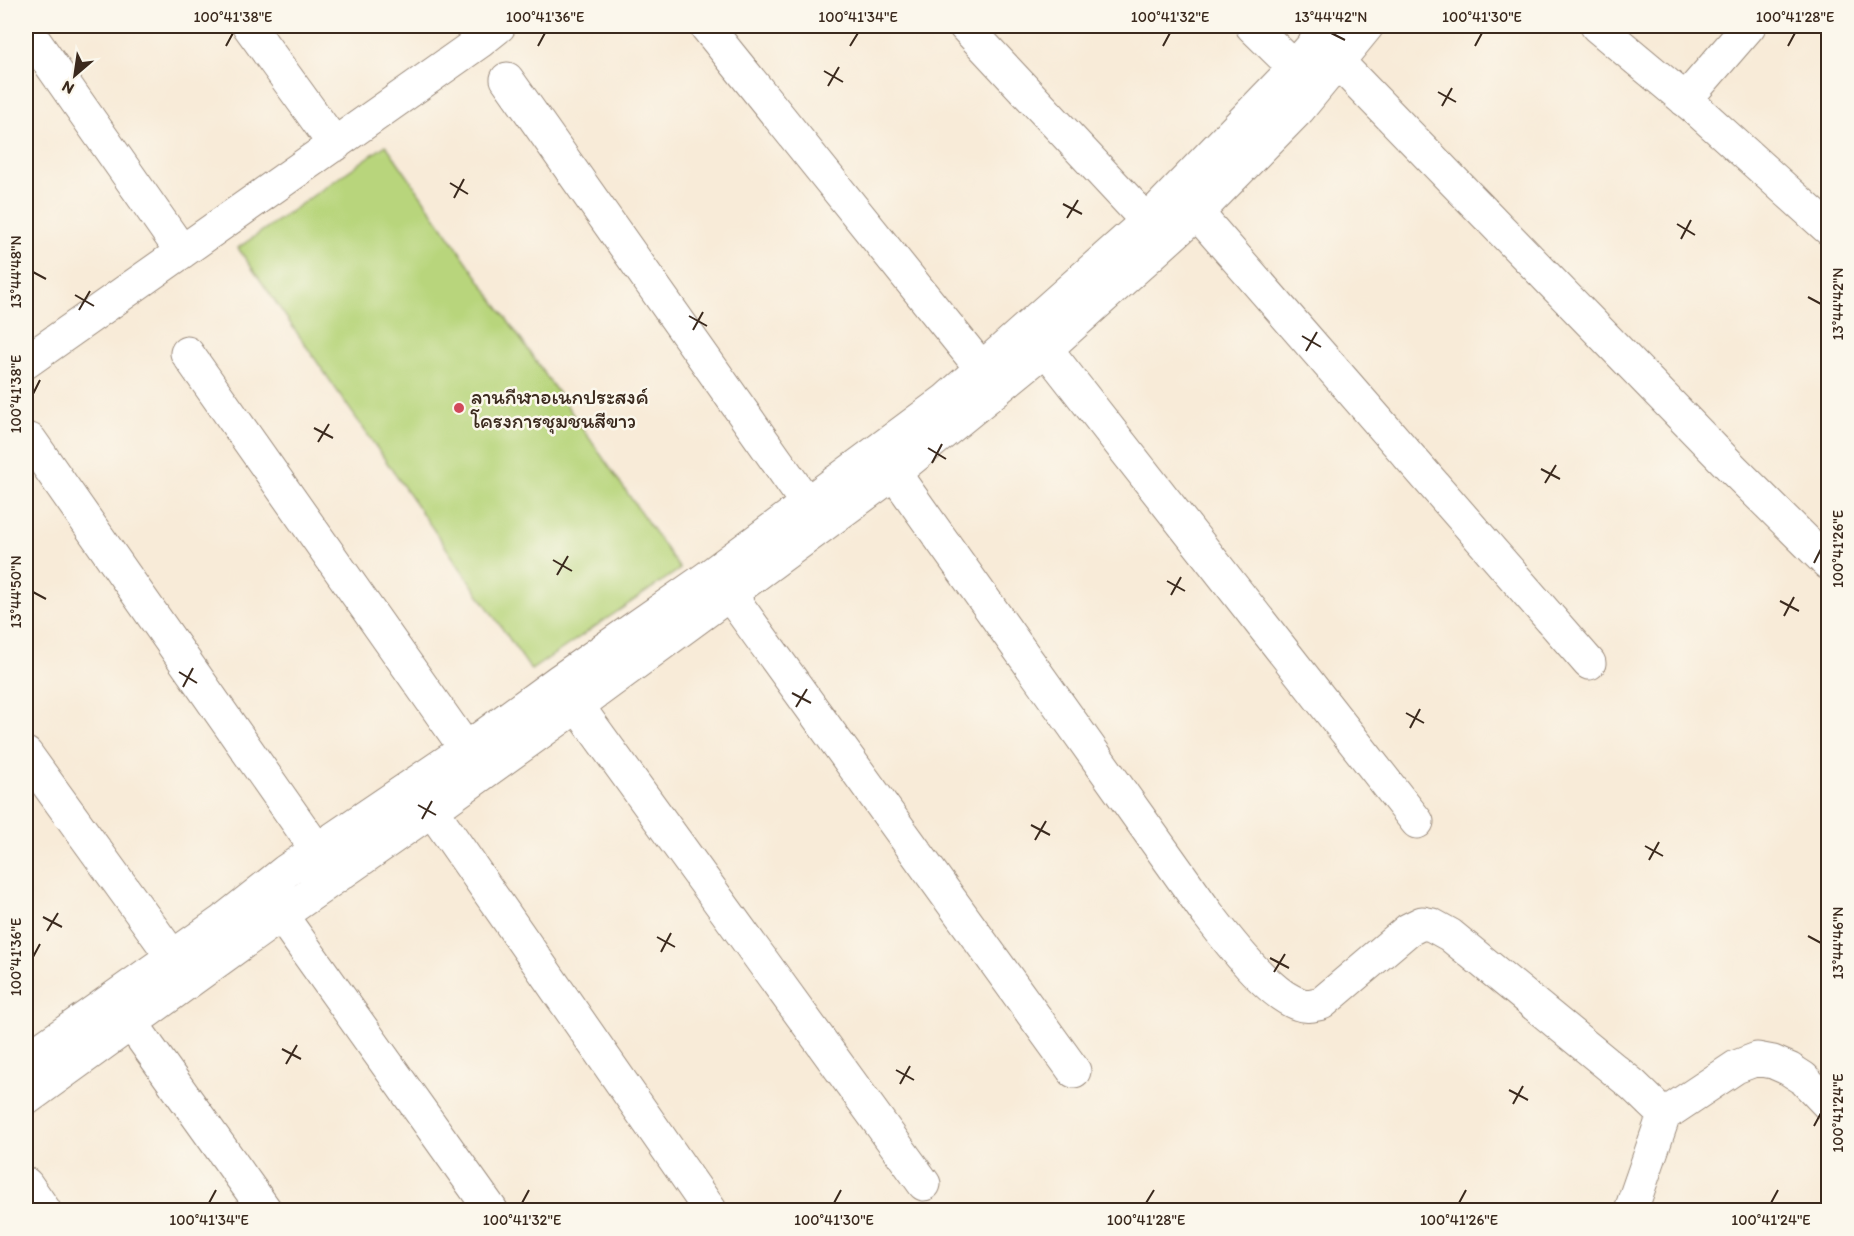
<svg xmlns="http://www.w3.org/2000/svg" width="1854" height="1236" font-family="Itim,'Playpen Sans Thai',sans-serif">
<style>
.green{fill:#b8d57c;stroke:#7a804d;stroke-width:1.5}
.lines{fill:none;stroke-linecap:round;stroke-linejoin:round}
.minor-casing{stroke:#9a8a7b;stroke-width:35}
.minor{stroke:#fff;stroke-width:33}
.ticks{fill:none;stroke:#3b2a1e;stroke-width:2}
.poi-dot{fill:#d1495b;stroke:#fbf7ec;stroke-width:2}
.labels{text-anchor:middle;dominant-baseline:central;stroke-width:5;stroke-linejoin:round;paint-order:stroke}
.poi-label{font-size:21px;fill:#3b2a1e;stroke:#fbf7ec;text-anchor:start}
.neatline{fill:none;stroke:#3b2a1e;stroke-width:2}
.ticks-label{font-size:15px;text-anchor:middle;fill:#3b2a1e}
</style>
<rect width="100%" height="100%" fill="#fbf7ec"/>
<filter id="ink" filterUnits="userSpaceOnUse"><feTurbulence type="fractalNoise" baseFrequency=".0167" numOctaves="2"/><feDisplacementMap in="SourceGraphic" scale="12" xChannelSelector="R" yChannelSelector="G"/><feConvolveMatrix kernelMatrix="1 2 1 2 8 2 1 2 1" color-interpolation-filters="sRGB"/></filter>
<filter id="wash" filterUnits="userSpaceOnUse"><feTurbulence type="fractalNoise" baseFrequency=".008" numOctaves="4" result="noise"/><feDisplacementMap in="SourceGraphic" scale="24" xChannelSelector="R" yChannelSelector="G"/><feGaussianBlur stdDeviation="1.35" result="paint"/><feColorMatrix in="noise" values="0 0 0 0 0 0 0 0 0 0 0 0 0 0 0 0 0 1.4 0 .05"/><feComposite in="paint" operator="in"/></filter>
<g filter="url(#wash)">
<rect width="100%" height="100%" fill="#f8ebd8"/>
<path class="green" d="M386,145l294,424 -149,101 -293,-422z"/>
</g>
<g filter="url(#ink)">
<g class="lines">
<defs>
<path id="minor" d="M249,26l86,119
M706,26l276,343
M965,26l198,212
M1252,26l43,42
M1597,26l97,81 134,121
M26,29l156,223
M1338,62l396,408 94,93
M507,79l313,443
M1685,100l64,-74
M1197,213l392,450
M1046,349l371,473
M187,353l279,396
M26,362l453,-320 20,-16
M30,440l287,410
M894,473l313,440c19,25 62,82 92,91 7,3 15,1 23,-1l86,-73 14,-7 10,2 18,10 183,150 31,30 -33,95
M730,595l344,476
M565,689l359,495
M26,754l146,202
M432,810l278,400
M268,897l223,313
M132,1024l133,186
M26,1060l197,-139 63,-50 180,-122 93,-68 149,-104 238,-177 200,-178 140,-145 44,-51
M26,1099l255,-184 151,-105 145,-104 317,-233 152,-124 151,-136 102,-104 68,-83
M1664,1115l72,-48 21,-8 16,3 16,7 14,9 25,26
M26,1184l18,26"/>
</defs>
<use href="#minor" class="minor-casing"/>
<use href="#minor" class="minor"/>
</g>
</g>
<path class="ticks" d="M1331,33l14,7M226,46l7,-13M538,46l7,-13M850,46l8,-13M1163,46l7,-13M1475,46l7,-13M1788,46l7,-13M824,71l19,11M828,86l11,-19M1438,92l18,10M1442,106l10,-18M450,183l18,11M454,198l10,-19M1063,204l19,10M1067,218l11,-18M1677,224l18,11M1681,239l10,-19M33,272l13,7M75,295l19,11M1808,297l13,7M79,310l11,-19M689,316l18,10M693,330l10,-18M1302,336l19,11M1306,351l11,-19M33,394l7,-14M314,428l19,10M318,442l11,-18M928,448l18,11M932,463l10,-19M1541,469l19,10M1545,483l11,-18M553,560l19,11M1814,563l7,-14M557,575l11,-19M1167,581l18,10M33,592l13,7M1171,595l10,-18M1780,601l19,10M1784,616l10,-19M179,672l18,11M183,687l10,-19M792,693l19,10M796,707l11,-18M1406,713l18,10M1410,728l10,-19M418,805l18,10M422,819l10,-18M1031,825l19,10M1035,840l11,-19M1645,846l18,10M1649,860l10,-18M43,917l19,10M47,931l11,-18M1808,936l13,7M657,937l18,10M661,952l10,-19M33,957l7,-13M1270,958l19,10M1274,972l11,-18M282,1049l19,10M286,1064l11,-19M896,1070l18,10M900,1084l10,-18M1509,1090l19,10M1513,1104l10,-18M1814,1126l7,-13M209,1203l7,-13M522,1203l7,-13M834,1203l7,-13M1146,1203l8,-13M1459,1203l7,-13M1771,1203l7,-13"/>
<circle class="poi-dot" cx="459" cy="408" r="6"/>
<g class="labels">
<g class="poi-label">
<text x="471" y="396">ลานกีฬาอเนกประสงค์<tspan x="471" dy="24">โครงการชุมชนสีขาว</tspan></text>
</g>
</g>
<rect width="1854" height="1236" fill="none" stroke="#fbf7ec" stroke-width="66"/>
<g transform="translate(75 75) rotate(209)" stroke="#fbf7ec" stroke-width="4.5" paint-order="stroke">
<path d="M0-4.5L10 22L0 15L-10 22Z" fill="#3b2a1e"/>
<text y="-9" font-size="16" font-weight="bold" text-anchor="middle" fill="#3b2a1e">N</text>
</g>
<rect x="33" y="33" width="1788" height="1170" class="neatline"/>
<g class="ticks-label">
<text x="233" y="22">100°41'38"E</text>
<text x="545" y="22">100°41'36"E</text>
<text x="858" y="22">100°41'34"E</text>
<text x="1170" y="22">100°41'32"E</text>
<text x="1331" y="22">13°44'42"N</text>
<text x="1482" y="22">100°41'30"E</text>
<text x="1795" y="22">100°41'28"E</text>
<text transform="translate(16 272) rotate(-90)" y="5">13°44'48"N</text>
<text transform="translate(1838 304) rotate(-90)" y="5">13°44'42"N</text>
<text transform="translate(16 394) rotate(-90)" y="5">100°41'38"E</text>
<text transform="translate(1838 549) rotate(-90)" y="5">100°41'26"E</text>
<text transform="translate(16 592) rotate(-90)" y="5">13°44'50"N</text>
<text transform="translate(1838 943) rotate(-90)" y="5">13°44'46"N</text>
<text transform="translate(16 957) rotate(-90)" y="5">100°41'36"E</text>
<text transform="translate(1838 1113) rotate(-90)" y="5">100°41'24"E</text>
<text x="209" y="1225">100°41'34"E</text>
<text x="522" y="1225">100°41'32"E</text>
<text x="834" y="1225">100°41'30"E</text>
<text x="1146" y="1225">100°41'28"E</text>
<text x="1459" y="1225">100°41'26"E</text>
<text x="1771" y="1225">100°41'24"E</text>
</g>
</svg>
